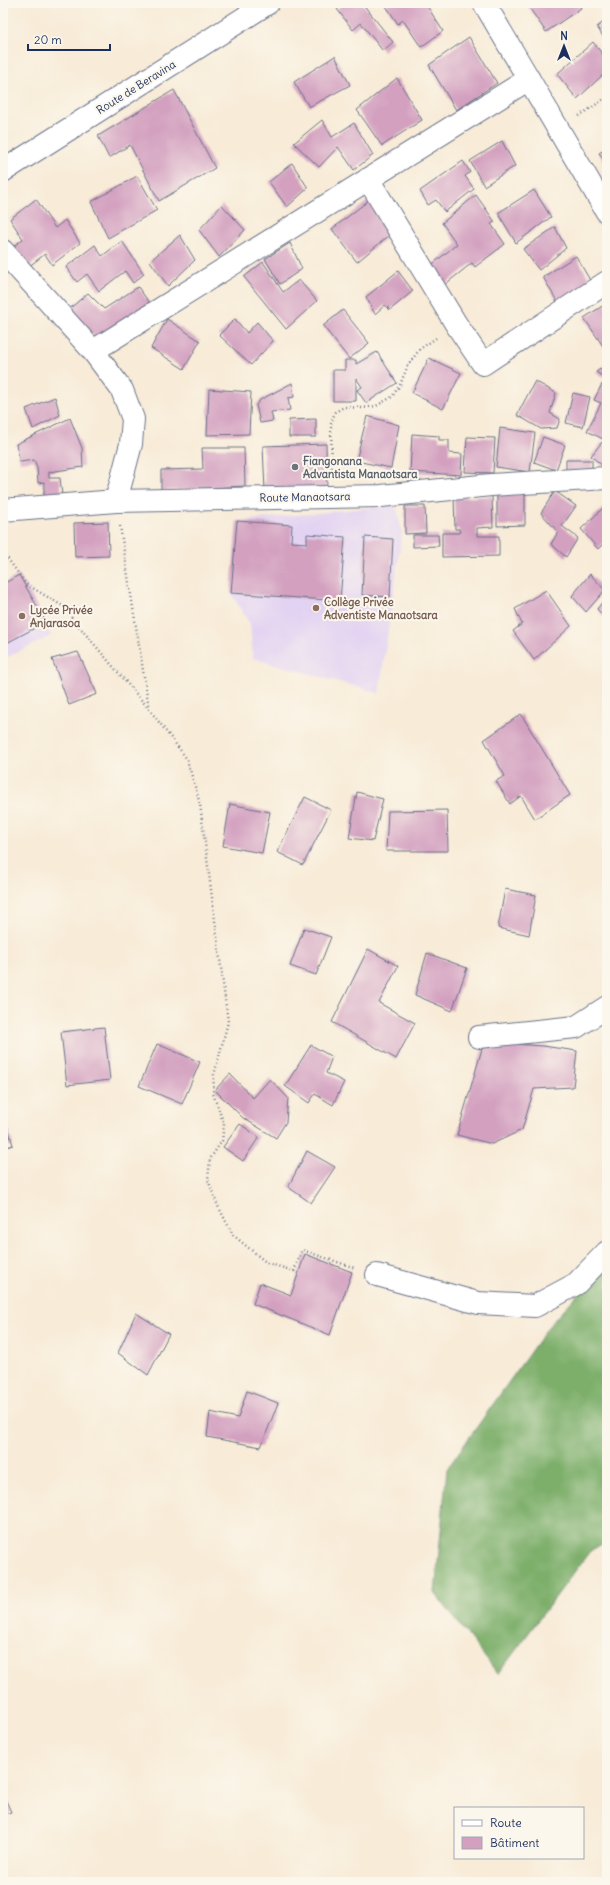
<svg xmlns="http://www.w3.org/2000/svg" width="610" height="1885" font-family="Delius,sans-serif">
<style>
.built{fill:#e3d3f2}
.forest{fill:#7daf6a;stroke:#4c6f64}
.building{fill:#d3a0c0}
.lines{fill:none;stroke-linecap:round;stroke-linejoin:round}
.minor-casing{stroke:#687188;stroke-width:24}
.path{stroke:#687188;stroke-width:2.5;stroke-dasharray:1 3;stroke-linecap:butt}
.minor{stroke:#fff;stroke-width:22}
.worship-dot{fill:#6b7280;stroke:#fbf7ec;stroke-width:1.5}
.education-dot{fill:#8d6e63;stroke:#fbf7ec;stroke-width:1.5}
.labels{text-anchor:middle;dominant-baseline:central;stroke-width:4;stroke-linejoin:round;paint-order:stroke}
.street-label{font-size:11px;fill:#1b2f5e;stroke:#fbf7ec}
.worship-label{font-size:11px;font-weight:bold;fill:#5b616d;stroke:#fbf7ec;text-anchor:start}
.education-label{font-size:11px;font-weight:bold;fill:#785e54;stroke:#fbf7ec;text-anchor:start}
</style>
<rect width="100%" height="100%" fill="#fbf7ec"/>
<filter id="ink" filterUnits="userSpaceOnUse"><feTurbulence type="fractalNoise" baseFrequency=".025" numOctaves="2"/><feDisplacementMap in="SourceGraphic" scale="8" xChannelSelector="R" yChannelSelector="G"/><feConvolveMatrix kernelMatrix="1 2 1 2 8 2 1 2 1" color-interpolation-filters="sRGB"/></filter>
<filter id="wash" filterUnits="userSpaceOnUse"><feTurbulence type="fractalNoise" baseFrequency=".012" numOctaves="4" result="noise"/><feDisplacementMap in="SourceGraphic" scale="16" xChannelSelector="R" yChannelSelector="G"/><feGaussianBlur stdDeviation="0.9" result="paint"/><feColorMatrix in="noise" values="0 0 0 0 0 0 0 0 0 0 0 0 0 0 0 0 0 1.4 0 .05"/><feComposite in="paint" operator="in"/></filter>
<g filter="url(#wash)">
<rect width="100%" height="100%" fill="#f8ebd7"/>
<path class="built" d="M396,505l6,28 -23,160 -126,-35 -3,-34 -19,-31 6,-72z
M26,584l25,52 -48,23v-64z"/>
<path class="forest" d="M607,1262v279l-17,10 -92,123 -63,-81 12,-124 101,-142z"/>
<g id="blocks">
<path class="building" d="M343,3h19l31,39 -10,9 -22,-28 -8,7 -16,-21z
M389,3h42l-4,3 16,25 -22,16 -18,-27 -5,4 -12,-18z
M526,3h52l3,5 -35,24z
M607,19v24l-10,-16z
M469,37l28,46 -41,27 -27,-45z
M593,42l14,18v11l-30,28 -20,-25z
M335,56l15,29 -41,22 -15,-25z
M397,78l25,42 -40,26 -25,-36z
M174,90l41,78 -56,33 -29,-56 -21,13 -11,-22z
M322,120l10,17 22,-14 19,32 -19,15 -16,-23 -19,20 -25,-24z
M502,141l13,25 -31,20 -14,-25z
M607,148v17l-8,-12z
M463,161l7,11 -5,4 9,13 -29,23 -9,-12 -8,5 -8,-14z
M292,163l16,25 -21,19 -18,-25z
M137,176l20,34 -49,28 -17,-36z
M534,190l17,27 -35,26 -18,-30z
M476,195l19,27 -4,2 14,20 -30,23 -3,-4 -29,23 -14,-19 28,-23 -15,-21z
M373,197l24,32 -40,33 -25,-33z
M36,199l19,29 10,-8 15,23 -28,22 -7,-11 -17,13 -14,-21 9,-7 -13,-20z
M222,205l23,25 -26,27 -20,-27z
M555,227l11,21 -27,22 -16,-21z
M180,235l15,25 -27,26 -18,-25z
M122,241l22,33 -11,9 -8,-12 -26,20 -12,-17 -10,8 -11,-15 29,-22 7,11z
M290,243l12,26 -22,15 -15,-25z
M576,256l15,26 -33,21 -15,-26z
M263,262l20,30 16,-12 18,21 -31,28 -42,-52z
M398,271l15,20 -23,19 -5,-5 -10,9 -9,-17z
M138,287l13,18 -52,36 -32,-30 21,-18 16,16z
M607,303v49l-23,-34z
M343,310l26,33 -20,16 -26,-33z
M167,319l33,22 -16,28 -33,-21z
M235,319l12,14 10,-11 16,19 -22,24 -32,-30z
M377,352l20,31 -31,20 -9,-13 5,-3 -6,-9v23h-23v-31h12v-10h11v4z
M429,358l32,15 -18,36 -31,-16z
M607,364v15l-11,-7z
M535,381l21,12 -6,20 10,6 -3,9 -16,1 -24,-14z
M292,383l2,14 -6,1 2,12 -19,2 2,9 -13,2 -4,-18 4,-5z
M602,384l5,3v54l-20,-10 14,-28 -7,-3z
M209,389l42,3 -2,42 -42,1z
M573,393l17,4 -7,30 -17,-4z
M55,397l5,18 -27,14 -7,-20z
M367,416l32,9 -8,43 -35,-7z
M70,418l12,30 1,19 -34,5v6h11l2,17 -18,2v-15l-6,1 -1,-16 -3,-7 -14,2 -4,-18z
M316,419v18h-27v-17z
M500,428l35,5 -5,39 -34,-5z
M412,434l27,2v4h10v13l13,1 -1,21 -51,-3z
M467,437l28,1 -2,35 -28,-1z
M543,437l22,8 -9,25 -22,-8z
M602,442l5,3v19l-3,3 -13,-11z
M326,444l1,45 -62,2 -2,-45z
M202,448h42l1,38 -84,5v-21l42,-1z
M566,460h26v14h-26z
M555,491l21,15 -14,20 16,12 -12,19 -15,-13 7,-12 -17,-19z
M497,494h28v31l-28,1z
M492,496l1,31 -16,1v8h22v20l-57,1v-24h18l-1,-4h-4l-1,-31z
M405,506h20l1,27 -21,1z
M603,508l4,4v28l-9,9 -17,-20z
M237,521l55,4 -1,17 16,1v-9l38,3 -5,64 -109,-8z
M108,522l1,34 -34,1 -1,-34z
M413,535h25l1,11 -26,1z
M365,537l28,2 -3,58 -28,-2z
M590,574l15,16 -19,22 -14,-16z
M19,575l27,47 -43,23v-61z
M546,590l25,36 -37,34 -21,-29 9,-7 -7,-15z
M607,596v24l-10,-11z
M78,652l19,42 -28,11 -17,-46z
M521,714l49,81 -35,24 -14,-23 -11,8 -14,-23 9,-5 -21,-36z
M357,792l26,7 -10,42 -24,-3z
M305,797l26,13 -28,55 -26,-13z
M230,804l40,8 -8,41 -39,-7z
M447,810l1,41h-62l2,-40z
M505,889l31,6 -7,40 -31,-7z
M304,928l27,9 -15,38 -26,-9z
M368,949l30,17 -19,37 36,20 -19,36 -64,-37z
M427,953l40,15 -15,43 -37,-16z
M104,1027l6,53 -43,5 -6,-53z
M484,1042l59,4 34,5 -4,36 -39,2 -12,41 -30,14 -35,-9z
M157,1044l43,18 -18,42 -43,-18z
M311,1045l21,12 -6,16 18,9 -11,23 -18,-11 -6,9 -24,-17z
M230,1074l23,24 17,-19 18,19 -2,24 -10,16 -33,-20 -28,-28z
M5,1118l8,27 -10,3v-29z
M240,1124l19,13 -16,24 -20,-14z
M307,1151l28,16 -24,36 -23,-16z
M305,1254l47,18 -22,63 -77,-31 7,-21 31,12z
M136,1313l33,21 -21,41 -30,-22z
M247,1391l31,12 -17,44 -54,-10 3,-25 28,6z
M3,1794l8,18 -8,3z"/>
</g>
</g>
<g filter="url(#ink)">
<use href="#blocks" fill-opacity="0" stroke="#687188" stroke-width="1"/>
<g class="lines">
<defs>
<path id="minor" d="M484,3l123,209
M3,171l265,-168
M368,179l88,145 27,40 124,-82
M3,251l90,100 29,39 11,29 -2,25 -15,57
M93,351l436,-272
M3,510l113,-9 265,-5 110,-11 116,-7
M479,1037l97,-10 31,-20
M377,1275l101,28 57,3 41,-22 31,-32"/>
</defs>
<use href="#minor" class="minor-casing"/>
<path class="path" d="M579,116l28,-19
M332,472l-1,-48 4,-12 9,-5 19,1 13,-2 16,-9 8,-12 8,-20 12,-16 16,-11
M120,526l29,182
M3,552l23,32 35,21 88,104 38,50 13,45 28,218 -14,53 -1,19 11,30 -2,17 -12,18 -2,21 10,26 15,29 34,28 27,8 8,-21 53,18"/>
<use href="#minor" class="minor"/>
</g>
</g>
<circle class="worship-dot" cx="295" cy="467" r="4"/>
<g class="education-dot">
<circle cx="316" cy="608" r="4"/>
<circle cx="22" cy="616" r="4"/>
</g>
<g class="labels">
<g class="street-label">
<text transform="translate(136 87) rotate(-32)">Route de Beravina</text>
<text transform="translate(305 497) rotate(-1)">Route Manaotsara</text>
</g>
<g class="worship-label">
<text x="303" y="461">Fiangonana<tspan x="303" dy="13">Advantista Manaotsara</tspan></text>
</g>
<g class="education-label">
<text x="324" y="602">Collège Privée<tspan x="324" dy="13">Adventiste Manaotsara</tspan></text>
<text x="30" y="610">Lycée Privée<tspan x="30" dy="13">Anjarasoa</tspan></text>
</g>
</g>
<rect width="610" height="1885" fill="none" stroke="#fbf7ec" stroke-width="16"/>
<rect x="454" y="1807" width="130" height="52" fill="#fbf7ec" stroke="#a1a7b3"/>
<rect x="462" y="1820" width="20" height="6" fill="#ffffff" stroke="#a1a7b3"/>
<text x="490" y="1827" font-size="12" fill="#1b2f5e">Route</text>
<rect x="462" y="1837" width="20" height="12" fill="#d3a0c0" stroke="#a1a7b3"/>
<text x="490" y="1847" font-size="12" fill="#1b2f5e">Bâtiment</text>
<g transform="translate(564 46)" stroke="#fbf7ec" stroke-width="3" paint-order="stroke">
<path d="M0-3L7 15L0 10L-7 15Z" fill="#1b2f5e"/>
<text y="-6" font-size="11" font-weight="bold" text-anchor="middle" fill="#1b2f5e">N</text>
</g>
<path d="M28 44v6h82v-6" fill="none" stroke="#1b2f5e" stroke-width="2"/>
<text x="34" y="44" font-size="12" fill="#1b2f5e" stroke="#fbf7ec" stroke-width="3" paint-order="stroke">20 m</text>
</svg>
